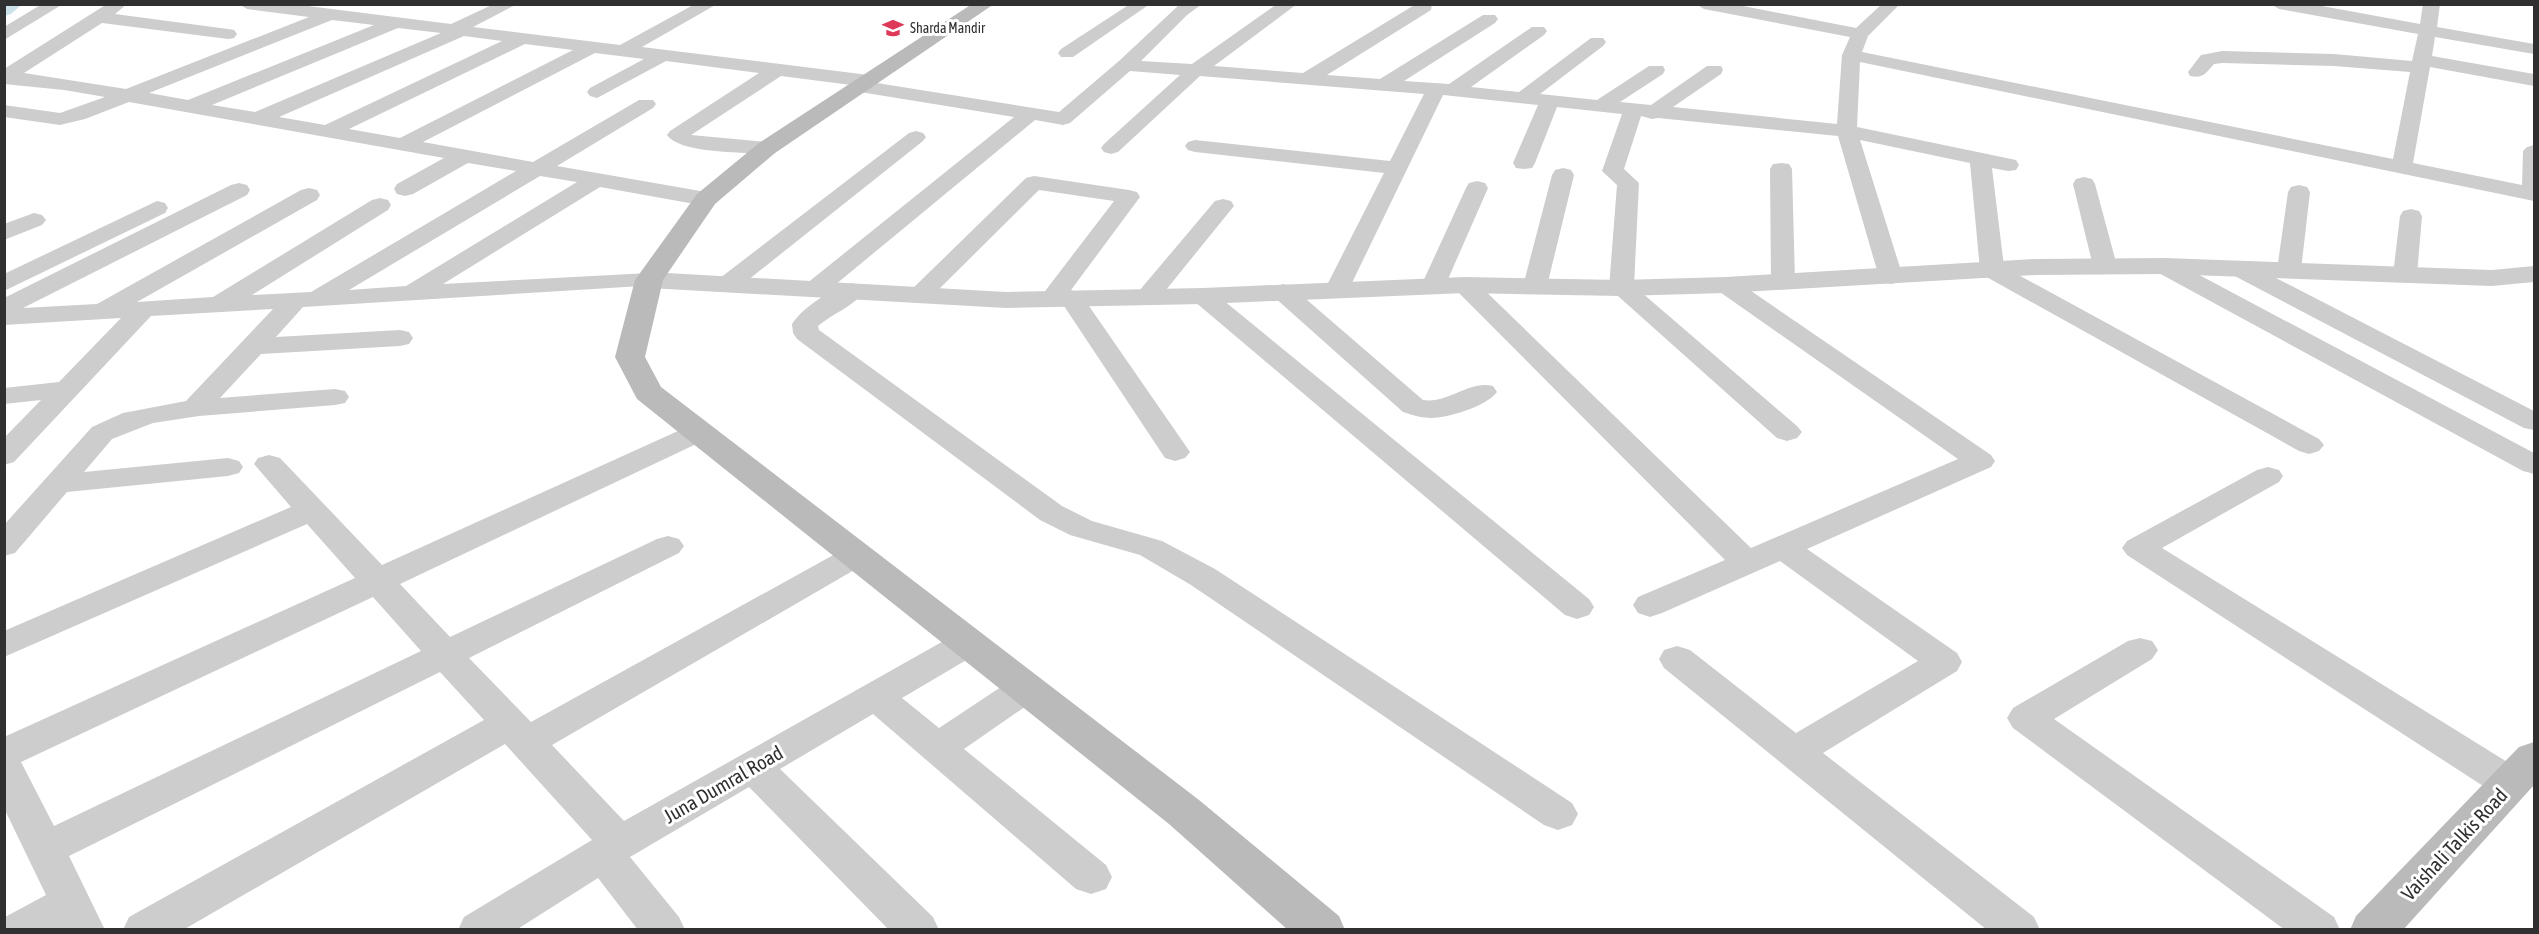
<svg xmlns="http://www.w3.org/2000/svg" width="2539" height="934" font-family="'Asap Condensed',sans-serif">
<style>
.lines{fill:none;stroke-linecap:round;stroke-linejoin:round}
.canal{fill:#cbe2eb;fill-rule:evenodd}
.minor{fill:#cdcdcd;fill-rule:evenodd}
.tertiary{fill:#cdcdcd;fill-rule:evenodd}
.secondary{fill:#bababa;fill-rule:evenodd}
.labels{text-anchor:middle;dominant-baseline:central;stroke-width:6;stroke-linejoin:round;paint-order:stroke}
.far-poi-label{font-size:14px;fill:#303030;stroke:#fff;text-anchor:start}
.near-street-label{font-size:20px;fill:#303030;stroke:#fff}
</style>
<rect width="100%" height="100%" fill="#fff"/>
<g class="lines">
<path class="canal" d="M4,4h18l-11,10 -7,2z"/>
<path class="minor" d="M42,4h21l-59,36v-13z
M107,4h20l-12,10 113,15 6,1 3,4 -3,4 -6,1 -126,-16 -78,50 102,16 183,-72 -62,-8 -8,-5h53l159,20 43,-20h23l-44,23 147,18 75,-41h22l-75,43 227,28 7,2 1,6 182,29 60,-51 61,-57h22l-15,11 -46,46 51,3 85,-60h20l-83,62 89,7 113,-69h16l-1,6 -104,65 53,4 103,-64h12l3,4 -3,4 -91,58 45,3 83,-57h12l3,4 -3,4 -73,52 48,5 72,-54h12l3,4 -3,4 -63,48 57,6 52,-34h14l2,4 -2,4 -43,28 31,3 56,-39h14l2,4 -2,4 -48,33 164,17 5,-69 8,-18 -146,-28 -8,-5h37l123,24 26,-24h18l-32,32 -6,16 531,107 17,-87 -76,-6 -112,-3 -8,1c-8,9 -11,15 -24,12l-2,-4 13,-17 21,-4 112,3 78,7 6,-27 -139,-25 -8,-5h40l109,20 3,-20h17l-3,23 97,17v10l-99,-17 -3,19 102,18v12l-104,-19 -17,96 109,22 1,-34 4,-4 7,-2v56l-674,-139 -3,65 159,33 3,5 -3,5 -8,1 -16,-3 12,99 315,172 5,6 -5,6 -10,3 -10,-3 -316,-176 -3,-5 -10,-107 -110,-23 43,137 -3,5 -9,2 -9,-2 -3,-5 -41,-141 -180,-18 -6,1 -11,-3 -17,53 15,14 -5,103 163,140 5,6 -5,6 -10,3 -10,-3 -168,-150 8,-103 -15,-14 20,-57 -65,-7 -22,56 -3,5 -8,1 -8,-1 -3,-5 25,-58 -95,-10 -94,194 -3,5 -9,2 -9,-2 -3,-5 59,-116 -189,-21 -7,-2 -3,-4 3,-4 7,-2 195,21 34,-67 -224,-18 -82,76 -7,2 -7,-2 -3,-4 3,-4 76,-69 -50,-4 -60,52 -7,2 -28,-5 -211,174 -9,2 -9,-2 -3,-5 3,-5 208,-167 -154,-25 -7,-2 -2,-5 -70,-9 -90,59 76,7 7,2 3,4 -3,4 -7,2c-23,-2 -87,0 -100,-19l3,-4 89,-58 -93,-12 -69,37 -7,-2 -3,-4 3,-4 54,-29 -49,-6 -172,89 110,20 106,-62h14l3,4 -3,4 -96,58 149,26 8,2 3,5 -3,5 -8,2 -106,-19 -157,97 206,-11 9,2 3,5 -3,5 -355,22 -27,30 124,-7 9,2 4,6 -4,6 -9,2 -139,8 -41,44 115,-9 10,2 4,6 -4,6 -10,2 -136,11 -46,7 -41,16 -28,33 144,-14 11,3 4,6 -4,6 -11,3 -161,16 -52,61 -11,3v-31l88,-98 31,-14 63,-12 87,-92 -122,7 -137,146 -10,3v-27l37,-38 -37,4v-16l55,-6 62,-64 -117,7v-27l227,-113 8,-2 8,2 3,5 -3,5 -224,113 74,-4 204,-114 8,-2 8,2 3,5 -3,5 -180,102 76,-5 159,-97 8,-2 8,2 3,5 -3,5 -136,85 59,-3 205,-121 -48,-8 -55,31 -8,2 -8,-2 -3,-5 3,-5 47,-26 -315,-56 -44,17 -25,6 -56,-8v-12l56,8 45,-16 -41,-7 -60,-6v-15zM332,20l42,5 -186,75 -39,-7zM398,28l43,5 -186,79 -43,-7zM464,36l38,5 -177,84 -46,-8zM525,44l48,6 -173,88 -51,-9zM540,176l37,6 -171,104 -57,4z
M1130,4l17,2 -74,51h-12l-3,-4 3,-4z
M916,131l7,2 3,4 -3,4 -185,147 -9,2 -9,-2 -3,-5 3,-5 189,-145z
M1781,163l8,1 3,5 3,112 -3,5 -9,2 -9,-2 -3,-5 -1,-112 3,-5z
M1563,168l8,2 3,5 -27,111 -3,5 -9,2 -9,-2 -3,-5 29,-111 3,-5z
M1034,176l95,14 8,2 3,5 -69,93 9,3 110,159 -5,6 -10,3 -10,-3 -103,-155 -10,4 -9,-3 -4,-5 75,-98 -75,-11 -111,110 -9,3 -9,-3 -4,-5 120,-117z
M2084,177l8,2 3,5 22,82 -3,5 -9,2 -9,-2 -3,-5 -20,-82 3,-5z
M1477,181l8,2 3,5 -43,98 -3,5 -9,2 -9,-2 -3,-5 45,-98 3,-5z
M2299,185l8,2 3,5 -9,78 -3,5 -9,2 -9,-2 -3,-5 11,-78 3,-5z
M1223,199l8,2 3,5 -77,95 -9,3 -9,-3 -4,-5 4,-5 76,-90z
M157,201l8,2 3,5 -3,5 -161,78v-17z
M2411,209l8,2 3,5 -5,59 -3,5 -9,2 -9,-2 -3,-5 7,-59 3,-5z
M34,213l8,2 4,5 -4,5 -38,15v-16z
M2164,259l9,2 361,192v21l-11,-3 -368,-200 -3,-5 3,-5z
M2238,261l9,2 287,148v19l-10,-2 -295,-155 -3,-5 3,-5z
M1465,278l9,2 277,268 207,-89 -241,-169 -3,-5 3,-5 9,-2 9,2 256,175 4,6 -4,6 -184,82 150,104 5,9 -5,9 -134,82 211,164 6,13h-53l-323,-262 -5,-9 5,-9 13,-4 13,4 106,83 122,-72 -138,-100 -118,52 -12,4 -12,-4 -5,-8 5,-8 87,-37 -269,-270 -3,-5 3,-5z
M852,283l9,3 4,5c-11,15 -33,23 -47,35l1,4 243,176 30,15 70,20 53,28 357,234 6,11 -6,11 -14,5 -14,-5 -353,-240 -51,-30 -70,-20 -30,-15 -243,-181 -4,-6 -1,-9c12,-18 40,-35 60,-41z
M1283,284l9,3 131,113c26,4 45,-20 70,-14l4,6c-10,14 -49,26 -66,26 -9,0 -19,-3 -28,-6l-129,-115 -4,-5 4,-5z
M1203,288l9,3 377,308 5,8 -5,8 -12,4 -12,-4 -371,-314 -4,-5 4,-5z
M699,423l10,3 5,6 -5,6 -309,146 50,53 207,-98 11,-3 11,3 5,7 -5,7 -210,105 62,64 315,-174 11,-4 11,4 5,7 -5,7 -316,183 72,76 332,-187 12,-3 12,3 5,9 -5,9 -78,46 37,30 74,-49 13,-4 13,4 5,9 -5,9 -75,52 142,116 6,12 -6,12 -15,5 -15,-5 -203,-175 -93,55 153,148 6,13h-50l-140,-143 -119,70 49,60 6,13h-47l-40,-52 -82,52h-58l6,-13 128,-77 -87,-96 -322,186h-60l6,-13 355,-197 -44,-48 -371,184 36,74h-101l1,-13 41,-22 -42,-87v-71l351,-159 -48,-54 -303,133v-26l287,-124 -37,-43 4,-6 11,-3 11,3 102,107 307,-139zM373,597l48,54 -367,175 -33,-64z
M2268,467l11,3 4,6 -4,6 -117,66 363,225 5,11 -5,11 -14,4 -14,-4 -370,-240 -5,-7 5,-7 130,-71z
M2140,638l12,3 6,9 -6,9 -98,60 280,198 6,13h-55l-272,-202 -6,-10 6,-10 115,-67z"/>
<path class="tertiary" d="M2164,258l328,12 42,-4v16l-42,4 -328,-12 -128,1 -310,18 -105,3 -156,-3 -262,11 -197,4 -357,-20 -10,-2 -4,-6 4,-6 10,-2 357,20 197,-4 262,-11 156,3 105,-3 310,-18z"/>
<path class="secondary" d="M972,4h22l-219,149 -60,51 -52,76 -18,77 16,30 538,413 140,116 6,14h-57l-119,-106 -532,-425 -22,-42 20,-77 62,-86 62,-51z
M2534,742v43l-131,145h-53l6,-14 163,-169z"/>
</g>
<defs>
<symbol id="school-bare" viewBox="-9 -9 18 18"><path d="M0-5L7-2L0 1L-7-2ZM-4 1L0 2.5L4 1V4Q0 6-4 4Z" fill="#df3959" stroke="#fff" stroke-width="2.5" paint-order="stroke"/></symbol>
</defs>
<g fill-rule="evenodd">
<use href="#school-bare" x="878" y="13" width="30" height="30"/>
</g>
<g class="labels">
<g class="far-poi-label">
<text x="910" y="28">Sharda Mandir</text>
</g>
<g class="near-street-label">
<text transform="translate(723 784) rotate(-30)">Juna Dumral Road</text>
<text transform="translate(2454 844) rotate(-47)">Vaishali Talkis Road</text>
</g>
</g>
<rect width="2539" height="934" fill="none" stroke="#303030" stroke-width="12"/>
</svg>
